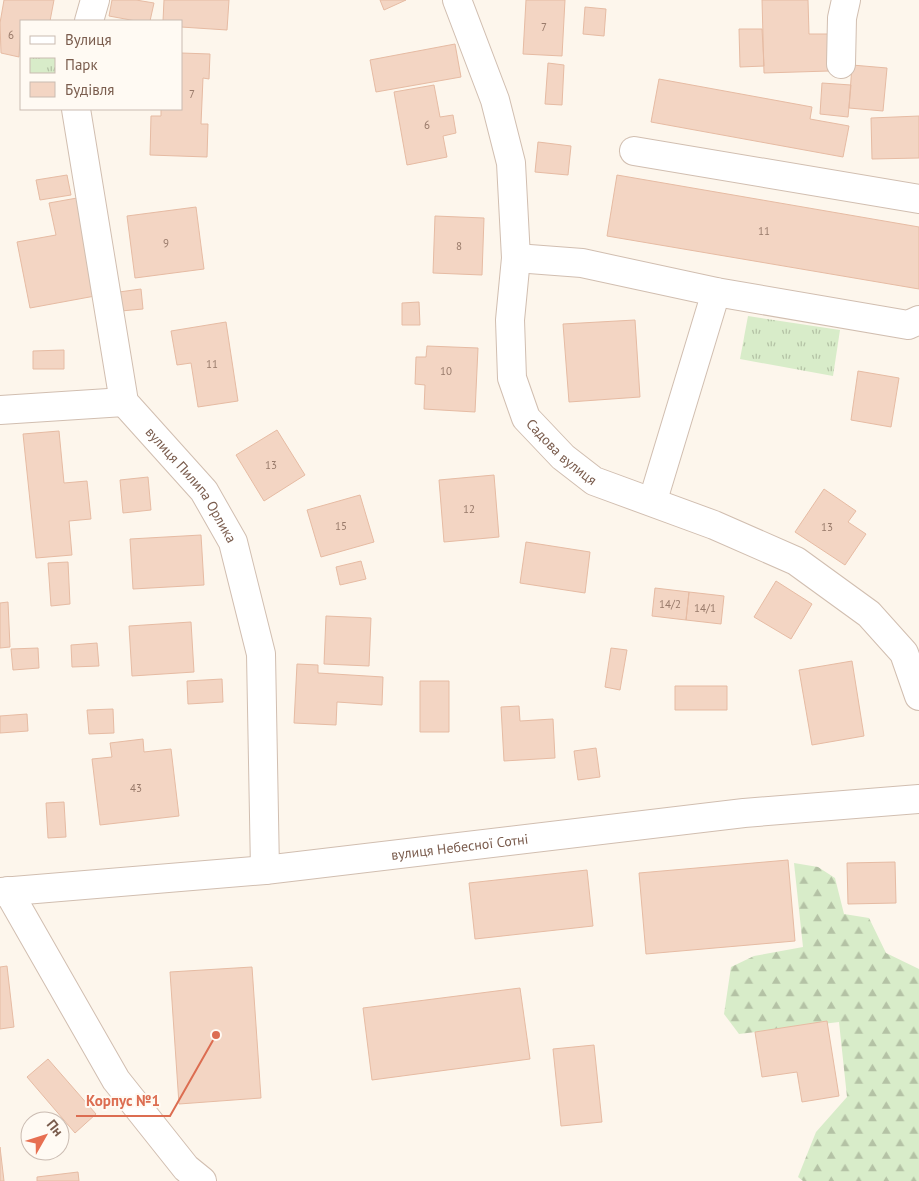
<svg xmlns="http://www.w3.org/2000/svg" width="919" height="1181" font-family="'PT Sans',sans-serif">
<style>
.forest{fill:url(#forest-firs)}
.park{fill:url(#park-tufts)}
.building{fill:#f3d5c3;stroke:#e6bba3}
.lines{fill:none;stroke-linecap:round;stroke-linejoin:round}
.minor-casing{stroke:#d1beb0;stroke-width:30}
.minor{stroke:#fff;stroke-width:28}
.labels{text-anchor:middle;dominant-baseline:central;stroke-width:4;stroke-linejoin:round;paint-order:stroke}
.number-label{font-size:11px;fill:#987a6a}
.street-label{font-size:14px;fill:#7a5c4d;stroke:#fffaf3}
.leader{fill:none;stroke:#dc6d51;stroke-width:2}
.callout-dot{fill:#dc6d51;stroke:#fffaf3;stroke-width:2}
.callout-label{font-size:15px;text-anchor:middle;font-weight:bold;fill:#dc6d51;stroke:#fffaf3;stroke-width:4;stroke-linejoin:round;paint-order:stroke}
</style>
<defs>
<pattern id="forest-firs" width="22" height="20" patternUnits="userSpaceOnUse" patternTransform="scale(1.25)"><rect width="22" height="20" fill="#d8ecc9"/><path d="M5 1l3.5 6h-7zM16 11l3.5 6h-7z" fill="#b4c2a5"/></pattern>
<pattern id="park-tufts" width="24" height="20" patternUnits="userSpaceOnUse" patternTransform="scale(1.25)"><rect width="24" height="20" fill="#d8ecc9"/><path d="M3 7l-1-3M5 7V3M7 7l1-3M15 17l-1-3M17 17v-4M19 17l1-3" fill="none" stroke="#b4c2a5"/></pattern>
</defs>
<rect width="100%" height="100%" fill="#fdf6ec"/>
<path class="forest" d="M794,863l24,4 17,11 9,36 25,4 17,35 33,16v212h-116l-5,-4 18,-45 31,-35 -8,-75 -100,12 -15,-20 7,-47 23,-11 49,-9z"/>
<path class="park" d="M748,316l92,14 -7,46 -93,-17z"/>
<path class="building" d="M4,0h50l-4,21h-29l-2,36 -18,-4 -1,-30z
M112,0h24l18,3 -4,18h-14l-27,-5z
M164,0h65l-2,30 -46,-3v-6h-18z
M380,0h26l-22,10z
M526,0h39l-3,56 -39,-2z
M762,0h46l1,34h19l1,37 -65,2z
M585,7l21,2 -2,27 -21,-2z
M739,29h23l2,37 -24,1z
M455,44l6,33 -85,15 -6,-32z
M181,53l29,1 -1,25 -6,-1 -2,46h7l-1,33 -57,-2 1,-39h10v-7h20z
M548,63l16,2 -2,40 -17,-1z
M852,65l35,3 -4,43 -34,-3z
M659,79l153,28 -2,12 39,7 -6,31 -192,-35z
M822,83l29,2 -3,32 -28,-3z
M434,85l6,32 13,-2 3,18 -13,3 4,21 -40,8 -13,-73z
M919,116v42l-47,1 -1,-41z
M538,142l33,4 -3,29 -33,-3z
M67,175l4,20 -31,5 -4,-20z
M617,175l302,52v62l-312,-53z
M77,198l18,98 -65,12 -13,-66 39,-7 -7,-32z
M196,207l8,62 -69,9 -8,-62z
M435,216l49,2 -2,57 -49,-2z
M141,289l2,20 -22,2 -2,-19z
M419,302l1,23h-18v-22z
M635,320l5,77 -71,5 -6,-78z
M226,322l12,79 -40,6 -7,-44 -14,2 -6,-34z
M427,346l51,2 -3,64 -51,-3 1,-24 -10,-1 1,-27h10z
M64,350v19h-31v-18z
M858,371l41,7 -8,49 -40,-7z
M277,430l28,45 -41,26 -28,-46z
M59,431l5,52 23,-2 4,38 -22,2 3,34 -36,3 -13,-124z
M494,475l5,62 -55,5 -5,-62z
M148,477l3,33 -28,3 -3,-33z
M824,489l32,22 -8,11 18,12 -21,31 -50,-33z
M360,495l14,47 -53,15 -14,-47z
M201,535l3,50 -71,4 -3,-50z
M526,542l64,10 -5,41 -65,-10z
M361,561l5,18 -26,6 -4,-18z
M68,562l2,42 -19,2 -3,-43z
M776,581l36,23 -21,35 -37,-22z
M655,588l34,4 -3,28 -34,-4z
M689,592l35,4 -3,28 -35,-4z
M8,602l2,45 -10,1v-45z
M326,616l45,2 -2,48 -45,-2z
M191,622l3,50 -62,4 -3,-50z
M97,643l2,23 -27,1 -1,-22z
M38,648l1,20 -26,2 -2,-21z
M611,648l16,2 -7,40 -15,-3z
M852,661l12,75 -52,9 -13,-75z
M297,664l21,1v8l65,4 -1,28 -45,-3 -1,23 -42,-2z
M222,679l1,23 -35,2 -1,-23z
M420,681h29v51h-29z
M675,686h52v24h-52z
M519,706l1,15 33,-2 2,39 -51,3 -3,-54z
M113,709l1,24 -25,1 -2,-24z
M27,714l1,17 -28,2v-17z
M143,739l1,13 27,-3 8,67 -79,9 -8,-66 20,-2 -2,-14z
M596,748l4,29 -22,3 -4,-29z
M64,802l2,35 -18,1 -2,-35z
M788,860l7,81 -149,13 -7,-81z
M895,862l1,41 -48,1 -1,-41z
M587,870l6,56 -118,13 -6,-56z
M7,966l7,61 -14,2v-62z
M252,967l9,131 -82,6 -9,-132z
M520,988l10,71 -158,21 -9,-72z
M827,1021l12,75 -37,6 -5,-30 -35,5 -7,-45z
M594,1045l8,77 -41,4 -8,-77z
M48,1059l48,55 -21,19 -48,-56z
M0,1147l4,34h-4z
M78,1172l1,9h-42v-4z"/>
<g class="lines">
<defs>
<g id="minor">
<path id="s1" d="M457,0l38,100 16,63 5,95 -6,62 2,58 14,40 37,39 31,24 120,44 82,36 73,53 35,39 15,43"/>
<path d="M89,21l6,-21"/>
<path d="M841,64l1,-46 4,-18"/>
<path id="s2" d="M76,109l48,293 80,89 29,51 28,112 4,216"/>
<path d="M634,151l285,48"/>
<path d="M516,258l66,5 134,29 192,33 11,-5"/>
<path d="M0,410l124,-8"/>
<path d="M653,500l63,-208"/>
<path d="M8,891l108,189 70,88 16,13"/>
<path id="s3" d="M0,892l265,-22 479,-57 175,-14"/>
</g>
</defs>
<use href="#minor" class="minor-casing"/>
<use href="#minor" class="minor"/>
</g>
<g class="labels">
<g class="number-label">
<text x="544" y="27">7</text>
<text x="11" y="35">6</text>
<text x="192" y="94">7</text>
<text x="427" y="125">6</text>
<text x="764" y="231">11</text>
<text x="166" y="243">9</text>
<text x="459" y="246">8</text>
<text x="212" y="364">11</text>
<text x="446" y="371">10</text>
<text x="271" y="465">13</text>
<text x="469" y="509">12</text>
<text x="341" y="526">15</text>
<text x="827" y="527">13</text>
<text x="670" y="604">14/2</text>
<text x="705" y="608">14/1</text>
<text x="136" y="788">43</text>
</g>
<g class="street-label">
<text stroke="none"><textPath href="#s1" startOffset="479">Садова вулиця</textPath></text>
<text stroke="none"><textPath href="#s2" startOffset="404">вулиця Пилипа Орлика</textPath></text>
<text stroke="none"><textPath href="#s3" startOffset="462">вулиця Небесної Сотні</textPath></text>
</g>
</g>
<path class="leader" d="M216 1035L170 1116H76"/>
<circle class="callout-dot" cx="216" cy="1035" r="5"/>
<g class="callout-label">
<text x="123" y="1106">Корпус №1</text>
</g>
<rect x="20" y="20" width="162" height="90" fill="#fffaf3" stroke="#cabbb1"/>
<rect x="30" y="36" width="25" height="8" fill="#ffffff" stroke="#cabbb1"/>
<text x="65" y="45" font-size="15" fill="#7a5c4d">Вулиця</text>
<rect x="30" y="58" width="25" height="15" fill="url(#park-tufts)" stroke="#cabbb1"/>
<text x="65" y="70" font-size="15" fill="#7a5c4d">Парк</text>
<rect x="30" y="82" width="25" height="15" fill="#f3d5c3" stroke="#cabbb1"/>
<text x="65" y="95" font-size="15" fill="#7a5c4d">Будівля</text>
<g transform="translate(45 1136) rotate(51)"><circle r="24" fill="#fffaf3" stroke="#cabbb1"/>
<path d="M0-4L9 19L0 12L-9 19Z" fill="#e76f51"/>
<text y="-8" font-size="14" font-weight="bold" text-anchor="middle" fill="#7a5c4d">Пн</text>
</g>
</svg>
